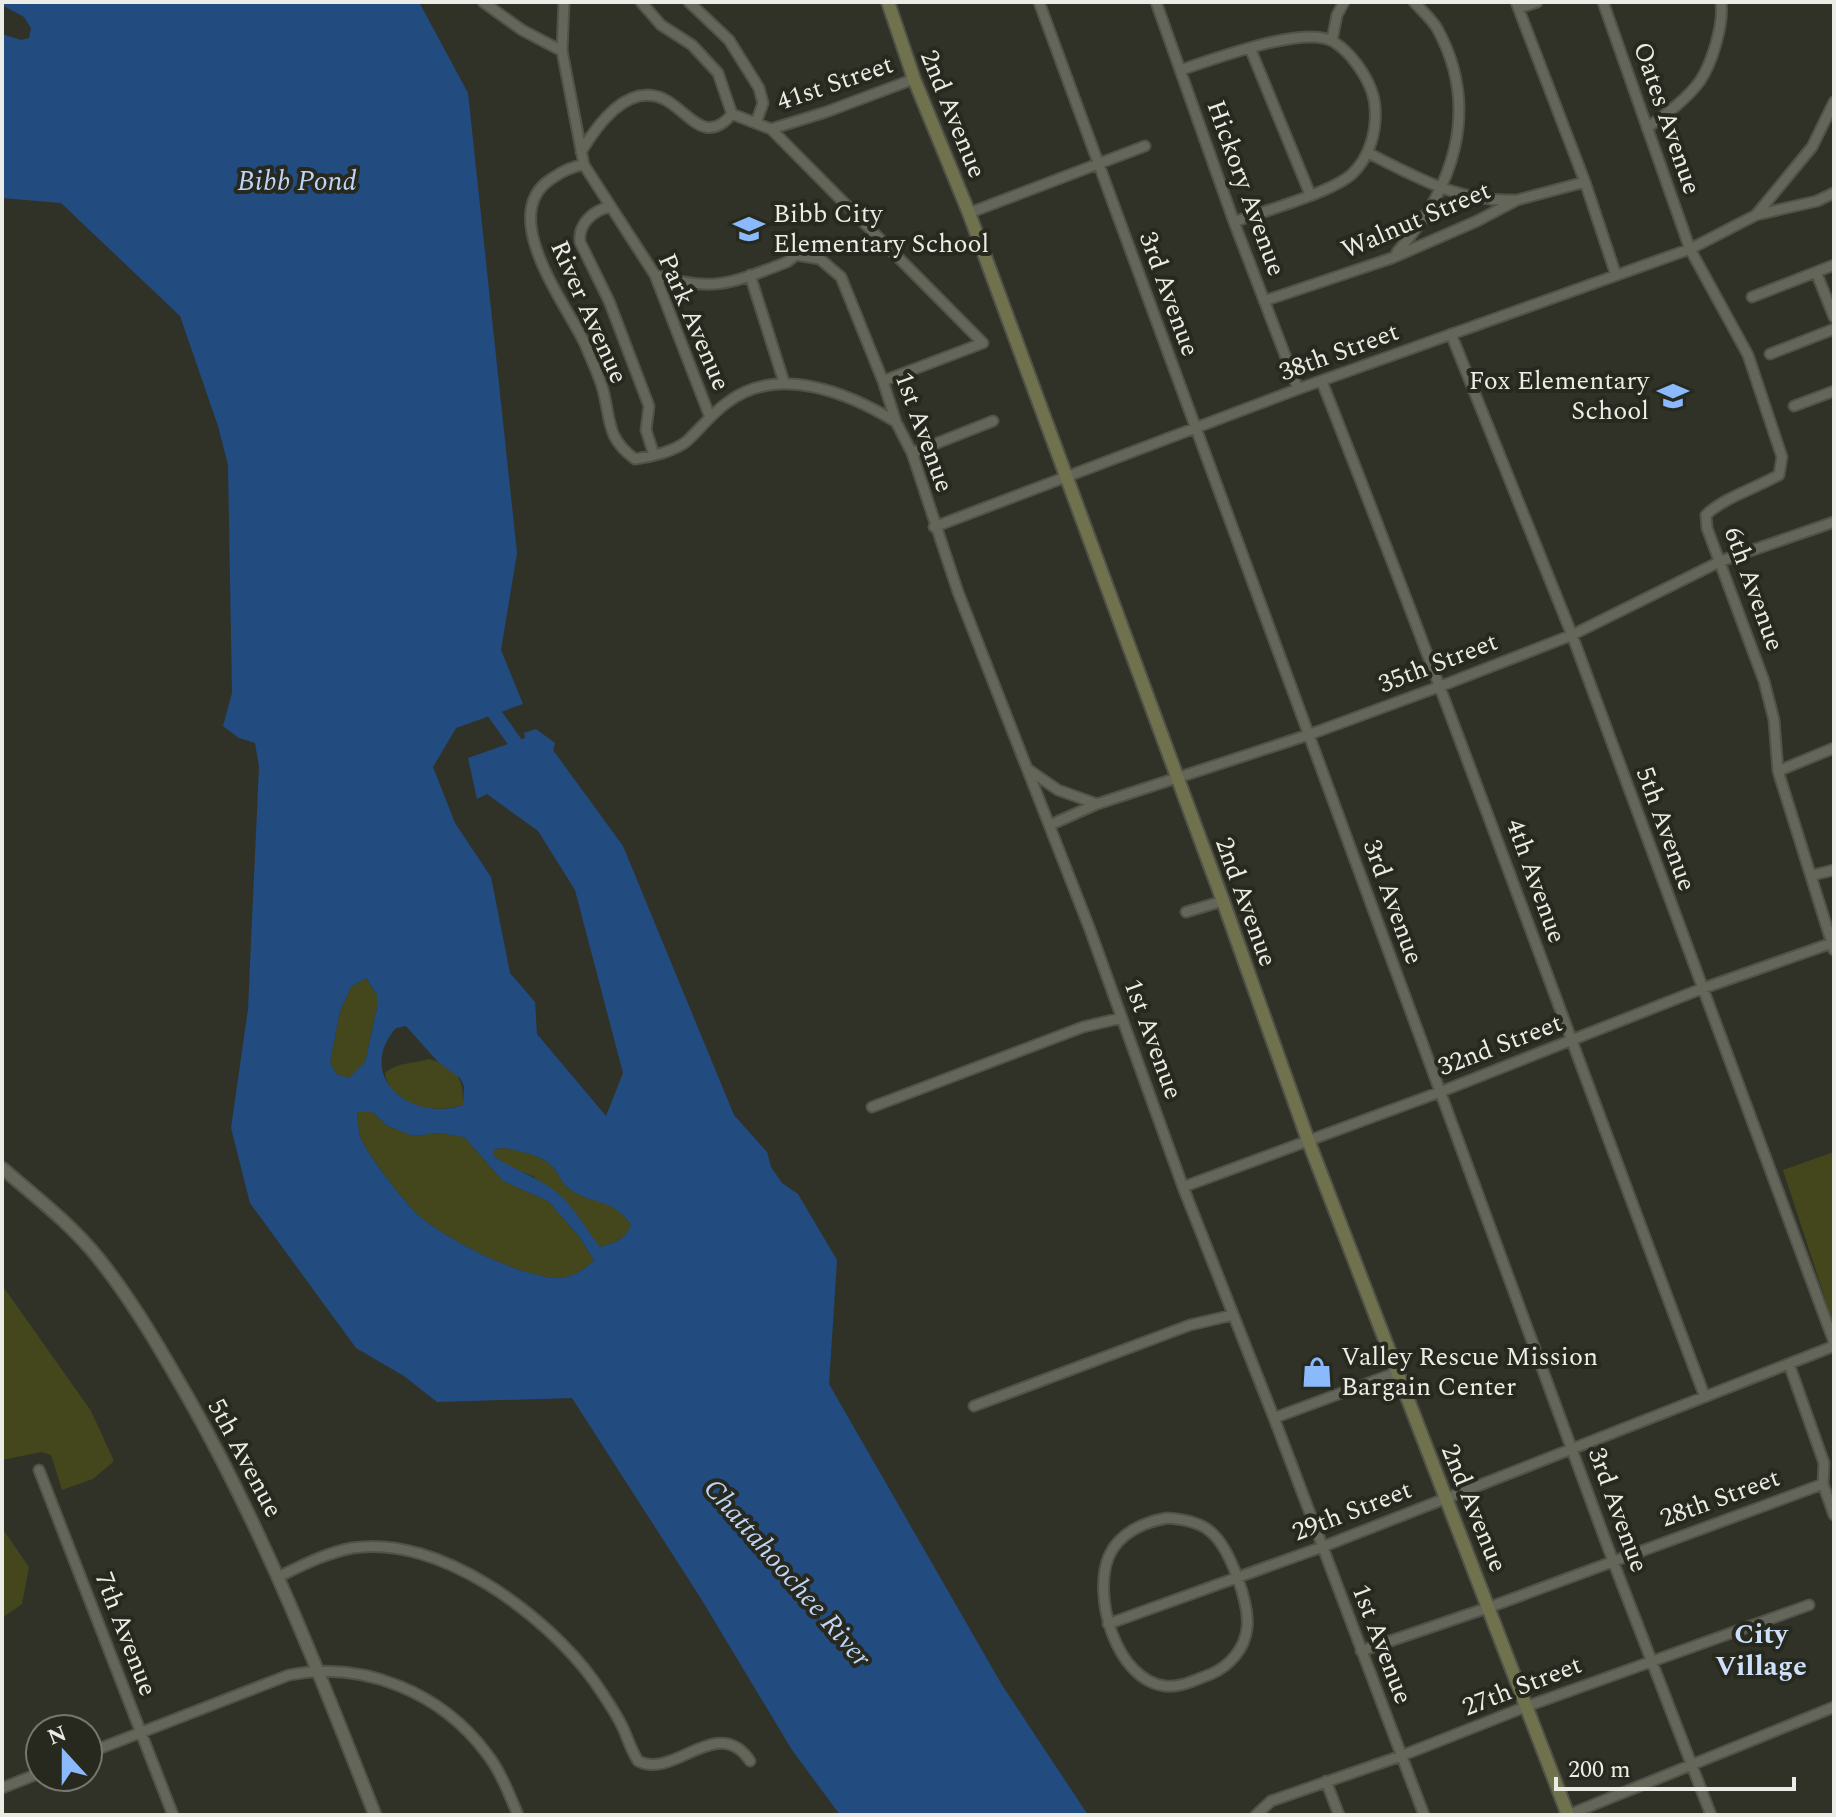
<svg xmlns="http://www.w3.org/2000/svg" width="1836" height="1817" font-family="Spectral,serif">
<style>
.green{fill:#44461c}
.water{fill:#224b80;fill-rule:evenodd}
.lines{fill:none;stroke-linecap:round;stroke-linejoin:round}
.river{stroke:#224b80;stroke-width:14}
.minor-casing{stroke:#505148;stroke-width:13}
.tertiary-casing{stroke:#505148;stroke-width:15}
.secondary-casing{stroke:#505148;stroke-width:16}
.minor{stroke:#64665a;stroke-width:9}
.tertiary{stroke:#64665a;stroke-width:11}
.secondary{stroke:#6f724c;stroke-width:12}
.labels{text-anchor:middle;dominant-baseline:central;stroke-width:8;stroke-linejoin:round;paint-order:stroke}
.street-label{font-size:26px;fill:#ecece6;stroke:#27281e}
.poi-label{font-size:26px;fill:#ecece6;stroke:#27281e;text-anchor:start}
.water-label{font-size:28px;font-style:italic;fill:#bed5f6;stroke:#27281e}
.neighbourhood-label{font-size:28px;font-weight:bold;fill:#cde0f9;stroke:#27281e}
</style>
<rect width="100%" height="100%" fill="#313227"/>
<path class="green" d="M366,978l11,17v13l-12,54 -15,17 -14,-5 -6,-12 10,-51 11,-24z
M429,1059c28,8 35,19 34,46 -27,9 -73,3 -78,-32 13,-11 27,-9 44,-14z
M357,1112h15l16,14 25,10 26,-3 25,4 39,44 45,20 30,34 16,25c-10,11 -22,18 -37,18 -38,-1 -110,-38 -139,-63 -13,-12 -53,-63 -58,-79 -2,-8 -2,-16 -3,-24z
M505,1148c17,4 34,6 47,18 6,6 9,16 15,21 21,18 45,8 64,38 -6,15 -17,18 -31,22l-67,-71 -26,-10 -13,-10v-7z
M1834,1152v174l-51,-156z
M2,1285l89,126 23,50 -21,18 -31,11 -11,-35 -10,-3 -39,8z
M2,1528l27,39 -7,37 -20,14z"/>
<path class="water" d="M2,2h417l49,91 49,460 -16,97 22,54 -67,24 -23,39 22,56 36,54 19,96 25,29 2,32 69,82 17,-43 -48,-183 -37,-59 -51,-37 -10,5 -9,-41 57,-20 -1,-5 12,-4 19,14 -2,7 70,96 111,269 33,37 4,15 11,16 16,11 39,66 -8,124 173,301 86,130h-248l-48,-65 -92,-153 -128,-199 -135,4 -33,-26 -48,-28 -106,-145 -19,-75 17,-119 11,-242 -4,-24 -16,-5 -16,-12 9,-33 -4,-228 -10,-39 -38,-110 -119,-113 -59,-5v-164l19,6 8,-2 2,-10 -7,-11 -22,-12zM366,978l11,17v13l-12,54 -16,16 -13,-4 -6,-12 10,-51 11,-24zM406,1026l32,36 22,16 4,8 -1,19c-52,18 -109,-29 -67,-77zM357,1112h15l16,14 25,10 26,-3 25,4 39,44 45,20 30,34 16,25c-10,11 -23,18 -38,18 -38,-2 -109,-38 -138,-63 -13,-12 -53,-63 -58,-79 -2,-7 -2,-16 -3,-24zM505,1148c17,4 34,6 47,18 6,6 9,16 15,21 21,18 47,10 64,38 -6,15 -17,18 -31,22 -15,-19 -26,-41 -45,-56 -19,-15 -42,-21 -61,-35v-7z"/>
<g class="lines">
<path class="river" d="M485,700l39,55"/>
<defs>
<path id="minor" d="M483,2l39,28 40,21 2,-49
M641,2l20,23 31,20 26,28 14,41
M689,2l40,38 30,48 4,15 -7,20
M1039,2l574,1559 98,254
M1156,2l78,220 64,167
M1516,2l69,180 31,93
M1603,2l87,247 58,106 34,102 -3,18c-23,13 -56,23 -73,40l1,13 57,153 10,39 4,51 56,179
M1519,8l18,-6
M1332,40l5,-25 7,-13
M1250,48l60,146
M562,51l22,114 71,110 55,142
M1180,70c33,-10 124,-46 154,-28 8,5 16,13 22,21 9,12 18,29 19,44 2,23 -5,50 -23,67 -21,19 -89,37 -118,48
M732,114l39,15 212,214 -100,38
M1647,128c19,-14 39,-28 53,-47 12,-18 24,-57 21,-79
M771,129l55,-17 88,-33
M581,152c16,-27 46,-70 83,-53 24,12 41,48 68,15
M1368,153c49,24 89,49 146,47
M584,165c-13,1 -23,7 -33,14 -55,36 16,126 34,165 6,15 14,31 18,46 8,30 3,48 32,69 16,-2 40,-8 52,-18 14,-13 25,-28 41,-39 50,-38 121,-9 168,20
M610,207c-17,3 -32,17 -30,35l29,59 40,105 -3,24 8,25
M969,213l176,-67
M1756,215l56,-68 22,-45
M1397,252c56,-62 84,-142 41,-222 -5,-10 -16,-19 -24,-28
M1816,272l18,45
M655,275c59,18 77,8 132,-13l9,-7 24,4 21,18 42,104 13,41 16,31 46,139 131,335 94,260 91,231 150,397
M750,275l34,107
M1752,297l82,-32
M1264,301l128,-43 85,-37 40,-21 68,-18
M1451,334l121,301 262,707
M1770,354l64,-25
M1322,382c133,336 255,677 383,1015
M1794,406l40,-15
M912,453l81,-32
M934,527l364,-138 392,-140 66,-34 61,-14 17,-8
M1029,770l29,20 39,14
M1778,771l56,-23
M1050,825l47,-21 211,-69 133,-49 131,-51 149,-74 113,-39
M1813,875l21,-5
M1186,912l37,-11
M872,1107l211,-80 38,-9
M1183,1187l257,-95 261,-103 131,-46
M1789,1364l35,99 -1,21 11,31
M974,1406l216,-81 43,-10
M1274,1418l124,-46
M39,1470l134,345
M1167,1518c15,1 34,4 45,15 18,16 38,71 35,95 -2,20 -17,38 -36,46 -14,5 -30,14 -46,12 -49,-6 -73,-90 -56,-130 10,-23 35,-34 58,-38z
M278,1577c25,-12 48,-24 74,-29 87,-14 194,67 242,133 10,15 21,30 29,47 5,11 8,22 15,33 36,19 80,-48 112,0
M1108,1624l214,-77 512,-201
M1361,1651l129,-44 333,-123
M88,1753l201,-78c75,-15 153,18 198,79 14,18 22,40 31,61
M1326,1781l13,34
M2,1788l38,-15
M1256,1815l15,-14 130,-45 124,-49 284,-102
M1568,1815l266,-108"/>
<path id="tertiary" d="M2,1168c34,29 69,56 97,91 35,44 63,93 91,142 75,133 130,273 185,414"/>
<path id="secondary" d="M888,2l26,77 55,134 254,688 85,239 260,675"/>
</defs>
<use href="#minor" class="minor-casing"/>
<use href="#tertiary" class="tertiary-casing"/>
<use href="#secondary" class="secondary-casing"/>
<use href="#minor" class="minor"/>
<use href="#tertiary" class="tertiary"/>
<use href="#secondary" class="secondary"/>
</g>
<defs>
<symbol id="school-bare" viewBox="-9 -9 18 18"><path d="M0-5L7-2L0 1L-7-2ZM-4 1L0 2.5L4 1V4Q0 6-4 4Z" fill="#8abafc" stroke="#27281e" stroke-width="2.5" paint-order="stroke"/></symbol>
<symbol id="shop-bare" viewBox="-9 -9 18 18"><path d="M-5-2.5h2.3a2.7 3.5 0 0 1 5.4 0H5L5.5 6h-11ZM-1.5-2.5h3a1.5 2.3 0 0 0-3 0Z" fill="#8abafc" stroke="#27281e" stroke-width="2.5" paint-order="stroke"/></symbol>
</defs>
<g fill-rule="evenodd">
<use href="#school-bare" x="727" y="207" width="44" height="44"/>
<use href="#school-bare" x="1651" y="374" width="44" height="44"/>
<use href="#shop-bare" x="1295" y="1350" width="44" height="44"/>
</g>
<g class="labels">
<g class="street-label">
<text transform="translate(835 83) rotate(-19)">41st Street</text>
<text transform="translate(953 114) rotate(68)">2nd Avenue</text>
<text transform="translate(1667 118) rotate(71)">Oates Avenue</text>
<text transform="translate(1246 188) rotate(70)">Hickory Avenue</text>
<text transform="translate(1416 220) rotate(-23)">Walnut Street</text>
<text transform="translate(1169 294) rotate(70)">3rd Avenue</text>
<text transform="translate(589 312) rotate(66)">River Avenue</text>
<text transform="translate(694 322) rotate(67)">Park Avenue</text>
<text transform="translate(1339 352) rotate(-20)">38th Street</text>
<text transform="translate(924 432) rotate(70)">1st Avenue</text>
<text transform="translate(1754 589) rotate(70)">6th Avenue</text>
<text transform="translate(1438 663) rotate(-21)">35th Street</text>
<text transform="translate(1666 829) rotate(70)">5th Avenue</text>
<text transform="translate(1536 881) rotate(70)">4th Avenue</text>
<text transform="translate(1246 902) rotate(70)">2nd Avenue</text>
<text transform="translate(1393 902) rotate(70)">3rd Avenue</text>
<text transform="translate(1153 1039) rotate(70)">1st Avenue</text>
<text transform="translate(1500 1045) rotate(-21)">32nd Street</text>
<text transform="translate(245 1458) rotate(62)">5th Avenue</text>
<text transform="translate(1720 1498) rotate(-20)">28th Street</text>
<text transform="translate(1474 1508) rotate(68)">2nd Avenue</text>
<text transform="translate(1618 1510) rotate(70)">3rd Avenue</text>
<text transform="translate(1352 1511) rotate(-21)">29th Street</text>
<text transform="translate(126 1634) rotate(69)">7th Avenue</text>
<text transform="translate(1382 1644) rotate(69)">1st Avenue</text>
<text transform="translate(1522 1686) rotate(-21)">27th Street</text>
</g>
<g class="poi-label">
<text x="773" y="214">Bibb City<tspan x="773" dy="30">Elementary School</tspan></text>
<text x="1649" y="381" text-anchor="end">Fox Elementary<tspan x="1649" dy="30">School</tspan></text>
<text x="1341" y="1357">Valley Rescue Mission<tspan x="1341" dy="30">Bargain Center</tspan></text>
</g>
<g class="water-label">
<text x="297" y="181">Bibb Pond</text>
<text transform="translate(787 1573) rotate(49)">Chattahoochee River</text>
</g>
<g class="neighbourhood-label">
<text x="1761" y="1634">City<tspan x="1761" dy="32">Village</tspan></text>
</g>
</g>
<rect width="1836" height="1817" fill="none" stroke="#ecece6" stroke-width="8"/>
<g transform="translate(64 1753) rotate(339)"><circle r="38" fill="#27281e" stroke="#76766e" stroke-width="2"/>
<path d="M0-6L14 30L0 20L-14 30Z" fill="#8abafc"/>
<text y="-12" font-size="22" font-weight="bold" text-anchor="middle" fill="#ecece6">N</text>
</g>
<path d="M1556 1777v12h238v-12" fill="none" stroke="#ecece6" stroke-width="4"/>
<text x="1568" y="1777" font-size="24" fill="#ecece6" stroke="#27281e" stroke-width="6" paint-order="stroke">200 m</text>
</svg>
